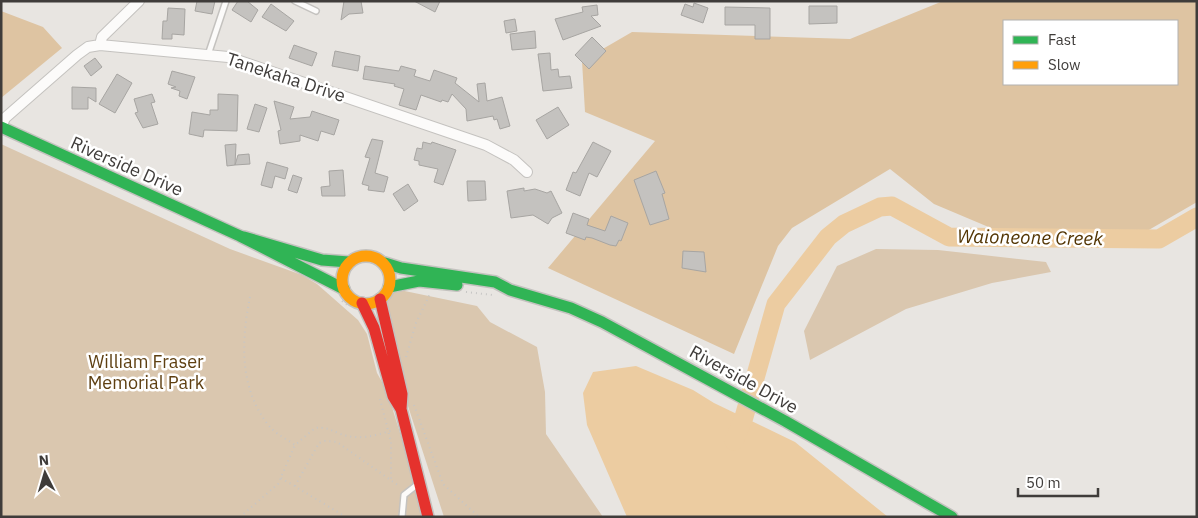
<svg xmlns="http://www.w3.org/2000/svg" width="1198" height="518" font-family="'IBM Plex Sans',sans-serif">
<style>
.green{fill:#dac7af}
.forest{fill:#dec4a2;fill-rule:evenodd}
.water{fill:#eccca1}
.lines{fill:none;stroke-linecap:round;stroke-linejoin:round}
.river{stroke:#eccca1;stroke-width:19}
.building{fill:#c4c2bf;stroke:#a7a5a2}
.lane-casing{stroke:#c4c2bf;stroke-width:8}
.street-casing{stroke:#c4c2bf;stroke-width:12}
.fast-casing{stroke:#c4c2bf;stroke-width:14}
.slow-casing{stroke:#c4c2bf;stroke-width:14}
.jam-casing{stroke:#c4c2bf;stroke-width:14}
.path{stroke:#c7c6c5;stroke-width:2;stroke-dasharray:1 4;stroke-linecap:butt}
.lane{stroke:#fcfbfa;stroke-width:5}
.street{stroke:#fcfbfa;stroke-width:10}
.fast{stroke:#30b455;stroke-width:11}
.slow{stroke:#ff9f0a;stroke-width:11}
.jam{stroke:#e5322d;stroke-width:11}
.labels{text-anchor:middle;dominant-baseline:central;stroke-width:5;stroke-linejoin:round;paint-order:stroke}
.street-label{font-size:18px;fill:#3f3c3a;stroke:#fff}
.park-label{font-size:18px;fill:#5e3f11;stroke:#fff}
.water-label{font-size:19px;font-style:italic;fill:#533503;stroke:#fff}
</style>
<rect width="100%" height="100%" fill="#e8e5e1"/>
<path class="green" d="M1,144l229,105 72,26 15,9 41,36 9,14 10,39 10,18 39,126h-425z
M876,249l62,1 108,12 5,10 -59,11 -86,26 -96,51 -6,-29 33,-65z
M395,289l82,17 13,16 47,25 8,45 1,42 57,83h-159l-36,-111 -21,-85v-22z"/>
<path class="forest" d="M943,1h254v201l-50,29 -130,8 -83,-35 -44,-35 -98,59 -14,18 -44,108 -186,-86 107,-127 -70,-29 -3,-51 50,-29 218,7zM1004,21h173v63h-173z
M1,11l42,16 19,21 -61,50z"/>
<path class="water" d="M636,366l57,24 21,13 81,39 93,75h-261l-40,-92 -4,-32 10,-21z"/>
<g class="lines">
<path class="river" d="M734,441l10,-24 32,-113 52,-67 16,-13 36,-17 12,-1 57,31 210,2 38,-22"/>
</g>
<path class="building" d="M197,1h18l-3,13 -17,-3z
M238,1h9l11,9 -7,12 -19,-12z
M344,1h17l2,12 -14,1 -8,6z
M414,1h26l-5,11z
M694,3l14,5 -5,15 -22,-8 4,-11 8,3z
M271,4l23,17 -8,10 -24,-14z
M597,5l1,10 -7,1 10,10 -38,14 -8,-21 28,-7 -1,-5z
M809,6h28v17l-28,1z
M725,7l45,1v31h-15v-14h-30z
M168,8l17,1 -1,26 -12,-1v5h-10l1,-18h4z
M515,19l2,12 -11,2 -2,-12z
M535,31l1,17 -24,2 -2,-16z
M592,37l14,14 -17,18 -14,-14z
M294,45l23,8 -5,13 -23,-8z
M335,51l25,5 -2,15 -26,-5z
M550,53l1,17 7,-1 1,8 11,-1 2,12 -29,3 -5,-37z
M95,58l7,9 -11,9 -7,-10z
M365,66l34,5 2,-5 15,4 -2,6 16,5 4,-11 23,8 -2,5 24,19 -2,-18 8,-1 2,18 15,-4 8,29 -10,3 -3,-10 -3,1 -1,-4 -26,5 -1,-12 -14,-15 -4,8 -6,-2 -1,2 -20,-7 -5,15 -17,-5 5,-16 -10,-3 1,-2 -32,-5z
M172,71l23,6 -8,22 -8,-3 1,-5 -9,-3 5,-1 -8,-3z
M117,74l15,9 -17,30 -16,-9z
M72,87l24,1v14l-8,-5v12h-16z
M152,94l3,8 -4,1 7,21 -15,4 -8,-15 3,-1 -4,-13z
M218,94l20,1 -1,36 -33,-1 -1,7 -14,-3 3,-22 18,3v-5h8z
M274,101l20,6 -4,12 20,-2 2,-6 27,9 -5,15 -13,-4 -3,10 -18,-6v6l-20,3 -2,-13 3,-1z
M255,104l12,4 -8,24 -12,-3z
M558,107l11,18 -22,14 -11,-19z
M372,139l11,2 -8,32 13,4 -4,15 -16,-2 1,-4 -7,-2 8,-26 -5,-1z
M423,142l8,2 1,-2 24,8 -13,35 -9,-3 4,-13 -19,-4v-4l-5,-1 3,-12 5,1z
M593,142l18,9 -14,26 -8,-4 -9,23 -14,-6 7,-18 3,1z
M236,144l-1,21 -8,1 -2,-21z
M249,154l1,10 -15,1 3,-10z
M267,162l21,6 -3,11 -10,-3 -3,12 -11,-3z
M343,170l2,26h-23l-1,-9 9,-1 -1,-15z
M656,171l9,22 -3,1 7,25 -19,6 -16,-45z
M293,175l9,3 -5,15 -9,-3z
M467,181h18l1,19 -18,1z
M408,184l10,17 -14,10 -11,-17z
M524,188v3l11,-2 12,4 4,-2 11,22 -10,5 -4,6 -15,-9 -22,3 -4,-27z
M573,213l16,6 -2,6 18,6 6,-15 17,7 -7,18 -2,-1 -3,6 -6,-1 -18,-7 -6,-1 -1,3 -19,-7z
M683,251l21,1 2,20 -24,-4z"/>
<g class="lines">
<defs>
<path id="lane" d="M295,1l21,10
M208,55l18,-54
M402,517l2,-22 14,-11"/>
<path id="street" d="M100,45l2,-8 37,-36
M1,127l4,-9 72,-63 11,-8 12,-2 128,12 258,88 28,15 13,12"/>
<path id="fast" d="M1,127l239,109 104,53
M244,237l78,23 27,2
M385,263l16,5 94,14 15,8 61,18 31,14 183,99 167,96
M389,287l30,-6 38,4"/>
<path id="slow" d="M342 280a24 24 0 1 1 48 0a24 24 0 1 1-48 0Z"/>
<path id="jam" d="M380,299l22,95 -1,15
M362,303l12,25 19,68 8,13 27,108"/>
</defs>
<use href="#lane" class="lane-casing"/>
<use href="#street" class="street-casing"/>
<use href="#fast" class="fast-casing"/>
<use href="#slow" class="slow-casing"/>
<use href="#jam" class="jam-casing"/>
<path class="path" d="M466,292l27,3
M250,297c-9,45 -11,93 20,130 6,7 18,13 25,18l20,-17c10,-1 14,1 23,5 19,8 37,3 55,-3
M342,301l8,6
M406,357l10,-34 14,-29
M380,399l11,43v38
M414,405l29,79 36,33
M281,478l65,39
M295,486l24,-43 6,-2 12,1 62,44
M240,517l38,-33 17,-39"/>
<use href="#lane" class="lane"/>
<use href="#street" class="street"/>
<use href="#fast" class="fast"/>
<use href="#slow" class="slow"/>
<use href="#jam" class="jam"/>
</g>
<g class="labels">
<g class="street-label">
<text transform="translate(286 77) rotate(18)">Tanekaha Drive</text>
<text transform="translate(127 166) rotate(24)">Riverside Drive</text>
<text transform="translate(744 379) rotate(29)">Riverside Drive</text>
</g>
<g class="park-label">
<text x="146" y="361">William Fraser<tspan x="146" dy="21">Memorial Park</tspan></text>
</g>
<g class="water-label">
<text transform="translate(1030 237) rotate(1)">Waioneone Creek</text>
</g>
</g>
<rect width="1198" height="518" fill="none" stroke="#3f3c3a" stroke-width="5"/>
<rect x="1003" y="20" width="175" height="65" fill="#ffffff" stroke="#b2b1b0"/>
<rect x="1013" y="36" width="25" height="8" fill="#30b455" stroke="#b2b1b0"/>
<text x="1048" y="45" font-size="15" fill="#3f3c3a">Fast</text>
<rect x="1013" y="61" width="25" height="8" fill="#ff9f0a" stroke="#b2b1b0"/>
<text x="1048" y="70" font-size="15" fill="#3f3c3a">Slow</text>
<g transform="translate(45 473) rotate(355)" stroke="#ffffff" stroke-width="4" paint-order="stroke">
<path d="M0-4L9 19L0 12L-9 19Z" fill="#3f3c3a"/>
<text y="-8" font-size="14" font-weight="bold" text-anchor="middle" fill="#3f3c3a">N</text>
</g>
<path d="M1018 488v8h80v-8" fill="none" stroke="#3f3c3a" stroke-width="2.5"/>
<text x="1026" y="488" font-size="15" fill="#3f3c3a" stroke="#ffffff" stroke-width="4" paint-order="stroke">50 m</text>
</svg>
